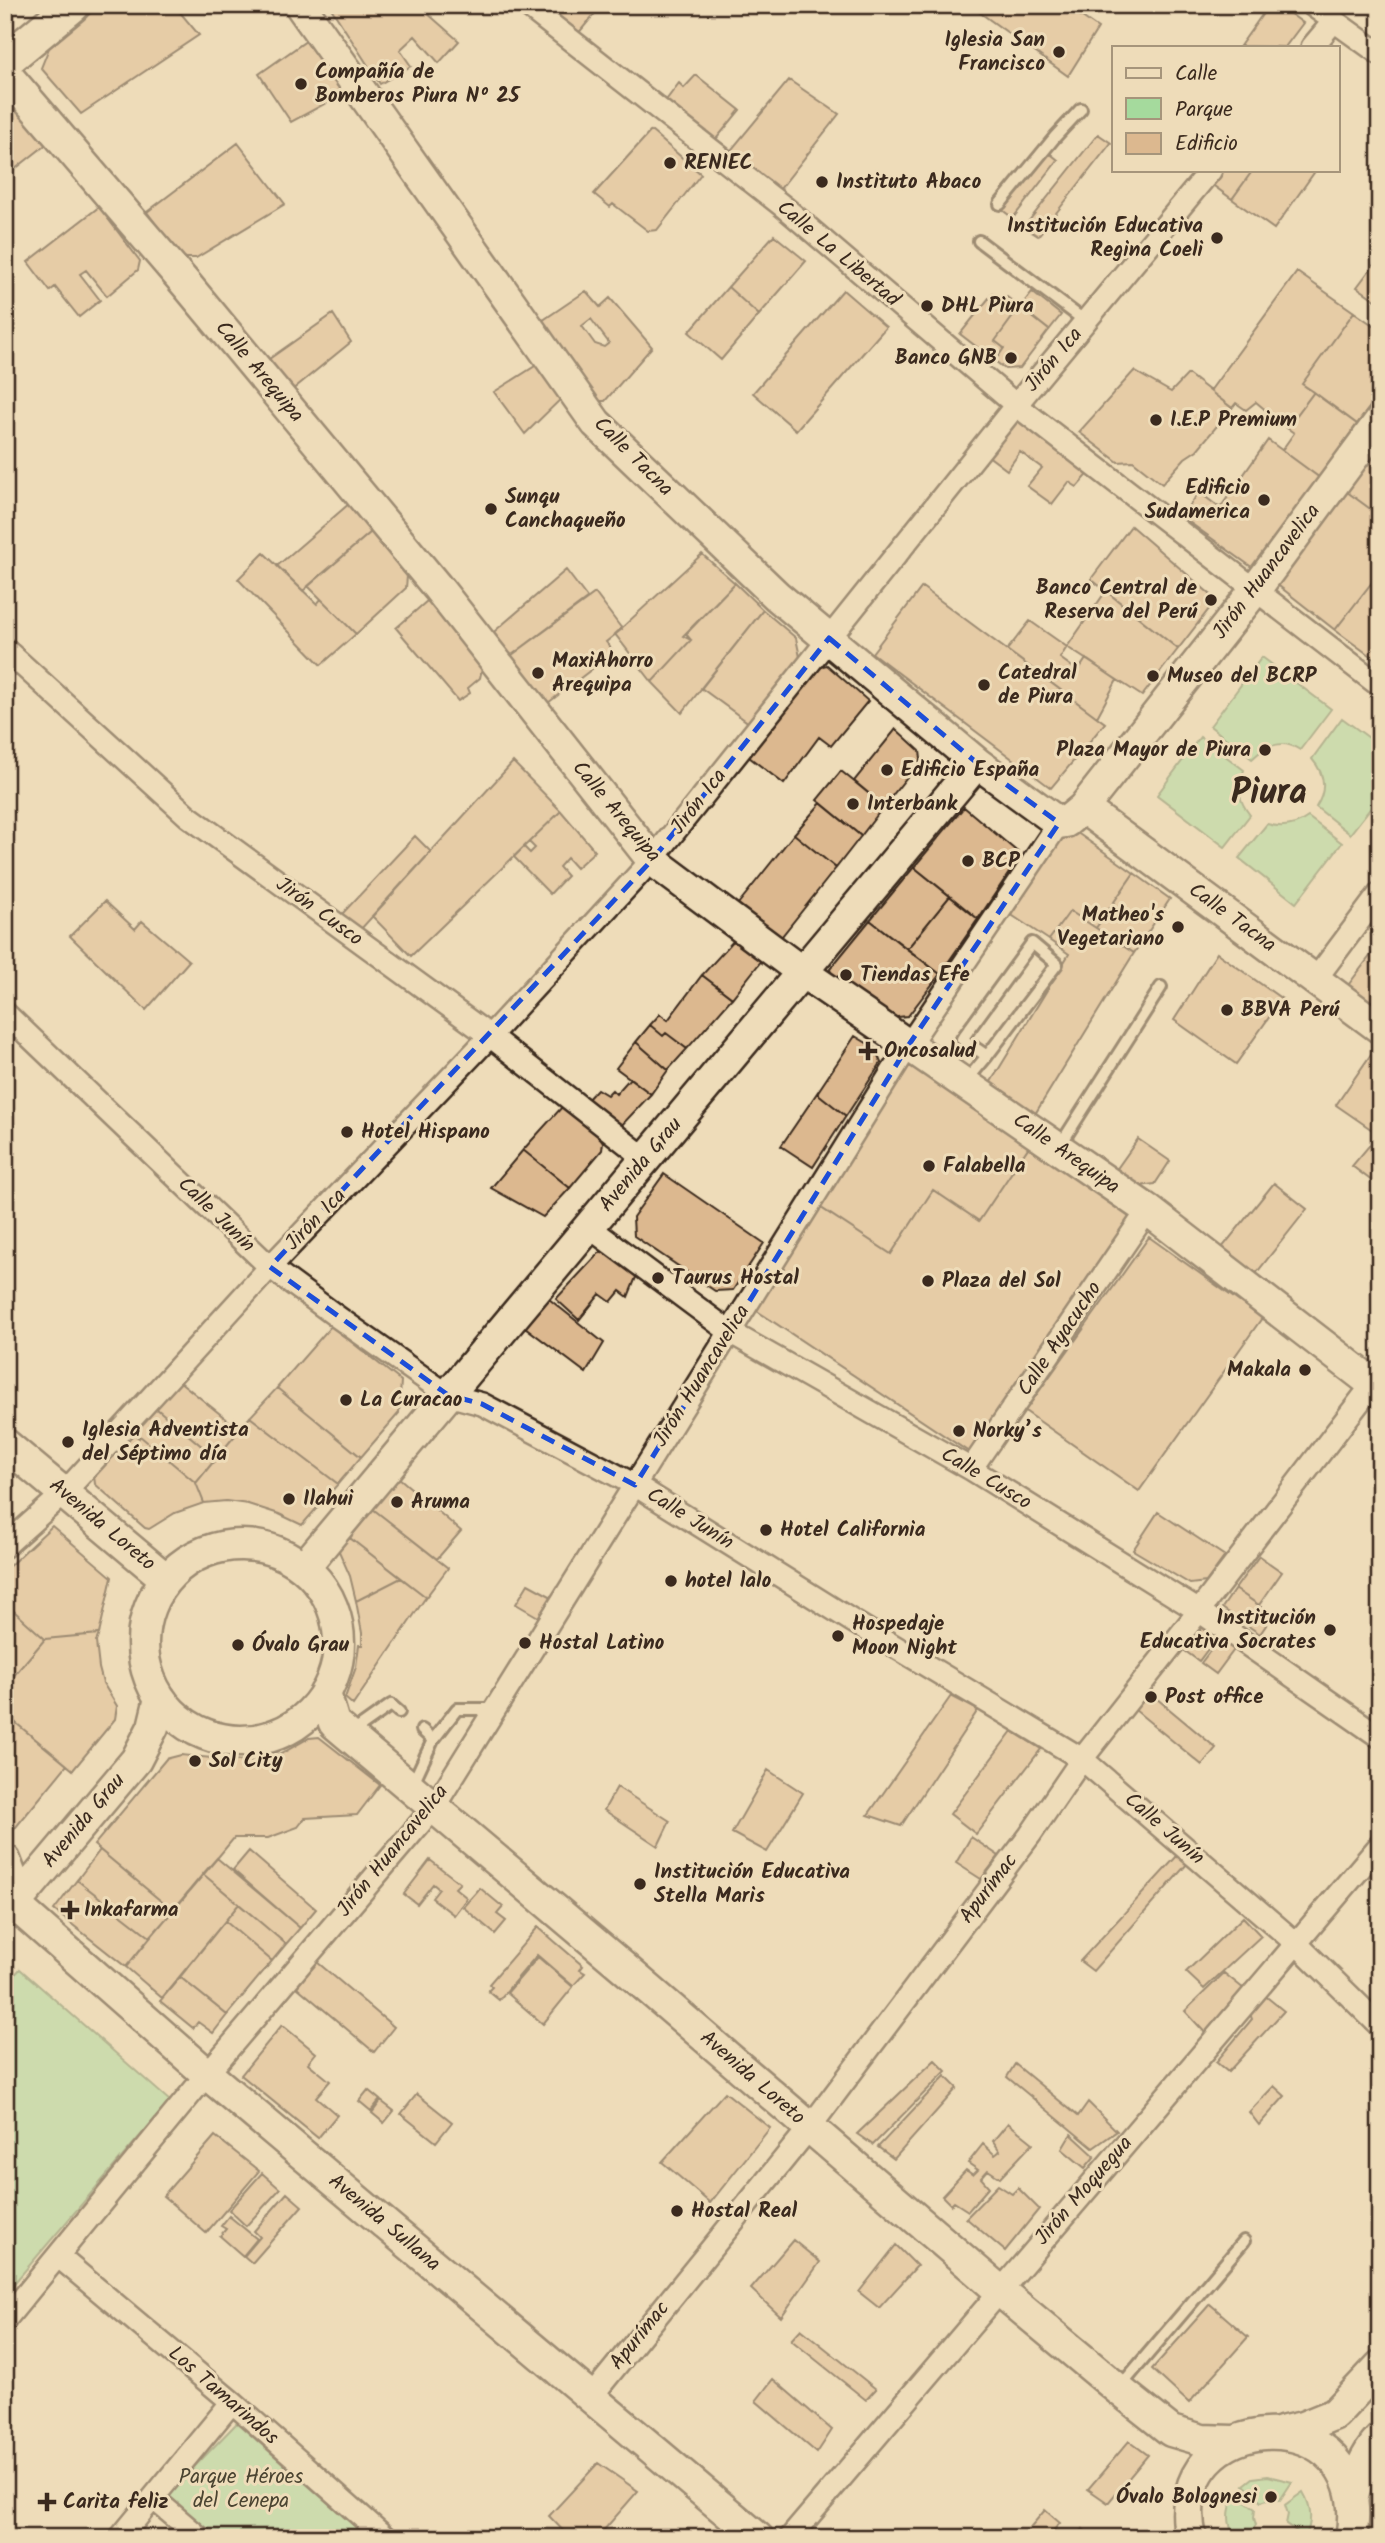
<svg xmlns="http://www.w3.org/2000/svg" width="1385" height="2543" font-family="Kalam,sans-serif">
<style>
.green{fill:#a5da9d;stroke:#70825e;stroke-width:2}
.building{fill:#dcb88f;stroke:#3b2a1e;stroke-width:2;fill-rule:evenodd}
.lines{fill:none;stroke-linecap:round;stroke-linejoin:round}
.lane-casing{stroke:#3b2a1e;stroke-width:16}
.street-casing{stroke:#3b2a1e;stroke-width:26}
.secondary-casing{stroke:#3b2a1e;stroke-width:35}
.primary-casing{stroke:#3b2a1e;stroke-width:38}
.lane{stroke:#eedcb9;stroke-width:10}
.street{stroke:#eedcb9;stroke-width:21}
.secondary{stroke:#eedcb9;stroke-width:30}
.primary{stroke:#eedcb9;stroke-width:33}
.marked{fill:none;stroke:#1d4ed8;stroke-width:5;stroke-dasharray:14 9;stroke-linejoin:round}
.poi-dot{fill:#3b2a1e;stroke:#eedcb9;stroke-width:2.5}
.labels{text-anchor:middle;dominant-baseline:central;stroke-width:6;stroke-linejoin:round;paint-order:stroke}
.poi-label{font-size:21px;font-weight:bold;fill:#3b2a1e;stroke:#eedcb9;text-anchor:start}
.street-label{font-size:21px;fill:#3b2a1e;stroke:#eedcb9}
.park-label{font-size:21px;fill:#4b4431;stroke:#eedcb9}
.town-label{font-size:35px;font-weight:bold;fill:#3b2a1e;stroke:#eedcb9}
</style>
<rect width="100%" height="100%" fill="#eedcb9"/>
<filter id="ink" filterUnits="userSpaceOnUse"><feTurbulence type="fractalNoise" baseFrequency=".0143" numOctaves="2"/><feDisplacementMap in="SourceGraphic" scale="14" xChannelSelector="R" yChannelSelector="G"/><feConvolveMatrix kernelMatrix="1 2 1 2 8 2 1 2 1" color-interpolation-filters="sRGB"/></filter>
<g filter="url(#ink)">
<path class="green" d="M1262,657l69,52 -31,41c-17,-11 -34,-5 -48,9l-42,-33z
M1342,718l38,28v50l-30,38 -34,-27c11,-17 9,-33 -4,-48z
M1200,737l44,33c-7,19 -6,30 6,45l-25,32 -68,-52z
M1308,817l34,26 -46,60 -57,-45 28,-34c14,4 29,2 41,-7z
M20,1969l150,132 -165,193v-308z
M237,2423l131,115h-151l-51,-42z
M1268,2476l24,6 -12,18 -10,-1 -9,3 -17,-17 9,-7z
M1303,2492c9,15 10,29 2,45l-19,-13 2,-10 -3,-9z
M1235,2495l20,14 -1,9 2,7 -11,13h-10c-8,-15 -8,-27 0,-43z"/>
<path class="building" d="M100,5h74l25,30 -118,79 -40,-46 8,-20z
M329,5h89l41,36 -20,22 -24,-27 -15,14 11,16 -31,18z
M554,5h48l-25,30 -21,-19z
M984,5h81l33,23 -30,48 -89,-64z
M1269,5h9l25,18 -18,24 -45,-1z
M306,41l37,53 -52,28 -32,-48z
M696,75l44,35 -28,34 -48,-41 15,-20 5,5z
M789,80l50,34 -63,80 -49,-39z
M5,97l7,1 36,45 -43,34z
M651,131l50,43 -44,56 -9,1 -35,-27 -3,3 -16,-13z
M1098,134l13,9 -73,93 -14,-9z
M238,143l47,61 -89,54h-10l-7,-3 -32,-43z
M1047,151l11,9 -45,58 -12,-9z
M1216,170h37l-21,29 -25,-18z
M1253,170h63l-42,59 -42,-30z
M99,207l41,54 -2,9 -31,26 -21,-26 -6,4 20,26 -21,17 -24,-30 -5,4 -22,-29z
M774,235l32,26 -47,54 -31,-28z
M1375,263l5,3v37l-23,-16z
M1297,272l57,40 -52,72 12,8 -27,36 -31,-26 -10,8 -10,-7 -4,5 -22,-17z
M728,287l31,28 -38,45 -32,-28z
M843,290l43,37 -90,103 -43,-37z
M586,291l14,16 10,-9 42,49 -47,54h-12l-57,-76zM591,319l18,24 -5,4 -9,-3 -13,-18z
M1032,292l29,23 -12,15 -29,-23z
M993,293l10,8 4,-4 13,10 -25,34 9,7 -9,13 -35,-27z
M1020,307l29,23 -29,38 -15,1 -10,-8 9,-13 -9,-7z
M1354,312l26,18v63l-23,31 -55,-40z
M333,314l18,28 -65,53 -24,-31z
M543,361l24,32 -42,41 -31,-42z
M1134,371l37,21 17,-18 44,34 -35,42 -12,8 -23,26 -29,-23 -15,1 -39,-30z
M1314,392l43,32 -37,54 -38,-28 12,-17 -7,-5z
M1017,411l76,58 -16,18 -8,-5 -17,22 -25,-18 15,-18 -22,-16 -13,18 -24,-18z
M1380,428v88l-41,-30z
M1268,440l52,38 -67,90 -71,-51 17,-25 21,16z
M1339,486l41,30v56l-45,58 -65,-51z
M350,503l21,29 -68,59 -26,-25z
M1131,526l80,69 -2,14 -31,40 -87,-70z
M371,532l36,44 -1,12 -50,46 -48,-48z
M264,553l53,51 4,-5 35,35 -35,31 -83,-86z
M702,554l33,29 -52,53 8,4 -39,42 -37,-48z
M566,570l22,29 -80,59 -19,-22z
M1380,572v91l-45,-33z
M735,583l28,27 -81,103 -30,-31 39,-42 -5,-6z
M922,587l183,136 -54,65 -179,-135z
M1106,591l72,58 -36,47 -75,-49z
M595,593l27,36 -16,13 8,10 -66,51 -40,-45z
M427,601l6,3 50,60 -3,14 -12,10 2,5 -12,8 -62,-73z
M763,610l33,28 4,19 -51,66 -48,-35z
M1030,621l37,26 -7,11 18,13 8,-12 31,21 -20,37 -90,-67z
M827,665l41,36 -37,45 -12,-9 -35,47 -35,-27 69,-90z
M896,729l24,22 1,8 -37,47 -30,-25z
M513,762l48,49 -150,145 -39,-40z
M841,771l43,35 -23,30 -44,-36z
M821,803l40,33 -25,32 -42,-34z
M964,807l57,48 -43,64 -64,-52z
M561,811l34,40 -19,17 -9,-10 -8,9 8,9 -17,18 -36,-37 10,-10 6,6 5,-5 -6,-6z
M1076,832l58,41 -38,55 -26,-17 -21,29 -39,-26 55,-80z
M794,834l42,34 -54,68h-13l-35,-27z
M415,836l16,16 -70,77 -20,-14z
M914,867l36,29 -43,53 -37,-29z
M1134,873l36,26 -36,54 -38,-25z
M950,896l28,23 -38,55 -33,-25z
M105,901l30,28 7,-8 47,40 -43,49 -76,-74z
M1070,911l64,42 -99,161 -46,-29 80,-131 -20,-14z
M870,920l70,54 -32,42 -21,2 -54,-38 -3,-11z
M735,939l27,21 -30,38 -30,-23z
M1380,943v71l-34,-26z
M1217,953l65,46 -46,65 -62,-44z
M702,975l30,23 -45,51 -21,-16 -3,3 -13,-11 10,-11 8,6z
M650,1025l13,11 3,-3 21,16 -19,21 -32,-28z
M855,1036l20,12 6,15 -35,53 -29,-23z
M636,1042l32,28 -17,24 -35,-26z
M1374,1050l6,4 -2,80 -42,-29z
M921,1065l111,77 -53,79 -46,-31 -42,64 -73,-48 85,-138z
M630,1078l21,16 -31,33 -33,-27 10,-11 10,6 5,-5 4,4z
M817,1093l29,23 -33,51 -32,-21z
M562,1107l36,28 5,7 -1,8 -32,38 -47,-38z
M1380,1132v14l-7,-5z
M1138,1139l32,22 -15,23 -16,2 -23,-16z
M1373,1141l7,5v41l-28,-21z
M1032,1142l102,68 -162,244 -221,-147 67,-101 73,48 42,-64 46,31z
M523,1150l47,38 -27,29 -52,-29z
M664,1174l100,69 -31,47 -18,1 -81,-55 -1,-19z
M1274,1183l33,26 -53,67 -33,-27z
M1149,1237l113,81 -123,173 -114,-80z
M608,1251l31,19 -11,27 -8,-6 -9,11 -11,-8 -21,26 -23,-21 44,-47z
M549,1299l55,44 -18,30 -61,-46z
M331,1326l70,55 -2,32 -38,44 -84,-69z
M174,1377l66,53 -24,28 -65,-54z
M277,1388l84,69 -23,27 -88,-67z
M151,1404l65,54 -20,25 -56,-47 -1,2 -11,-9z
M250,1417l88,67 -36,41 -23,-11 -31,-10 -22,-3 -22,2 -8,-20z
M128,1429l11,9 1,-2 56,47 8,20 -29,10 -26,16 -4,-1 -50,-44 -2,-16z
M398,1477l63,54 -24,28 -64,-50z
M5,1480l8,21 -8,9z
M373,1509l75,59 -22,29 -76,-59z
M1158,1512l67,44 -19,26 -16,2 -57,-34z
M52,1526l60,51 -13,57 -54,5 -40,-36v-33z
M350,1538l51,40 -45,23 -6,-25 -12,-27z
M1259,1556l23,16 -23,33 -24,-16z
M401,1578l25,19 -73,108 -8,-7 11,-31 3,-22h3v-12l-6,-32z
M528,1584l24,13 -12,21 -24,-14z
M1235,1589l38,26 -13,19 -38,-26z
M5,1603l40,36 -40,47z
M1205,1624l31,23 -20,27 -15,-11 12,-16 -2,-2 -12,16 -14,-10z
M99,1634l-3,8 3,26 4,15 14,23 -2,13 -42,51 -68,-56v-28l40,-47z
M1150,1693l66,55 -14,17 -67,-55z
M951,1696l27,14 -77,116 -33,-11z
M5,1714l62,51 -56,68 -6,-5z
M1012,1731l29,18 -65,85 -26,-20z
M319,1737l61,48 -23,30 -52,3 -7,9 -30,11h-34l-61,73 -79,-66 72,-86 15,-4 84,8 44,-25z
M768,1770l35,23 -36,59 -35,-19z
M617,1787l53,34 -12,25 -54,-36z
M971,1837l28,19 -18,23 -25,-16z
M100,1850l73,61 -23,26 -73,-57z
M249,1851l67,58 -16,19 -67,-58z
M1177,1856l11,7 -95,108 -13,-10z
M217,1858l83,70 -14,16 -83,-70z
M430,1860l30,23 -5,5 12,10 -13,17 -22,-17 7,-9 -6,-5 -16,20 -13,-10z
M203,1874l36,30 -77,94 -36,-31z
M77,1880l73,57 -24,30 -72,-57z
M480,1888l23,19 -6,7 9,7 -11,13 -32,-27z
M239,1904l47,40 -14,17 -47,-40z
M1243,1917l18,19 -57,53 -18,-17z
M225,1921l47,40 -45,54 -47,-38z
M538,1927l45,39 -3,4 5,3 -12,13 -36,-31 -38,45 -11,-9 4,-4 -3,-3z
M538,1957l35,30 -30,37 -36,-31z
M317,1962l77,65 -20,25 -77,-65z
M1224,1973l25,20 -40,44 -24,-26z
M180,1977l47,38 -14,18 -15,-11 -5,6 -33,-27z
M1263,1994l21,17 -56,61 -12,-10 36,-43 -4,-10z
M282,2025l34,28 -8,10 22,18 -14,16 21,18 -19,23 -77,-63z
M935,2060l11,11 -73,74 -16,-11z
M1015,2064l63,52 10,-14 29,29 -24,17 -86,-71z
M945,2076l12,12 -63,71 -16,-12z
M1274,2086l11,10 -26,29 -10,-13z
M368,2090l12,10 -9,11 -12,-10z
M725,2092l45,36 -60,75 -48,-41z
M417,2094l35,28 -16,20 -35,-28z
M381,2101l13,10 -10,12 -12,-10z
M1008,2123l25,20 -33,35 -12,-8 -7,8 8,9 -21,24 -14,-9 -3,3 -9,-9 24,-26 7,5 5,-5 -10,-7 15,-19 12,11 5,-4 -7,-10z
M1071,2134l24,22 -10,12 -23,-19z
M215,2136l44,35 -53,62 -43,-37z
M262,2173l18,16 -34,37 -17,-16z
M998,2185l14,9 6,-6 21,21 -34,42 -39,-33z
M287,2193l15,13 -50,57 -8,-7 16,-19 -6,-6z
M229,2216l28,23 -14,17 -23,-20 6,-7 -5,-3z
M793,2240l27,22 -39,55 -30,-28z
M896,2245l21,21 -38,42 -20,-16z
M1210,2304l38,33 -59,66 -37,-34z
M801,2329l75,60 -10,11 -75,-60z
M773,2379l59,51 -15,23 -61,-52z
M1129,2441l19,14 -40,48 -20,-14z
M598,2463l40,28 -41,47h-27l-21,-22z
M1045,2510l15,13 -13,15h-26z
M1083,2529l10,9h-18z"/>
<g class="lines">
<defs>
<path id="lane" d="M1000,204l55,-67 26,-28
M979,241l106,80
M1032,943l25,21 -70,92 -25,-17z
M966,1081l21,-25
M1059,1147l102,-160
M350,1734l41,-29 8,7
M433,1740l24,-31h39
M412,1785l21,-45 -11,-10
M1119,2388l125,-147"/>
<path id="street" d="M526,5l258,202 232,198 364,281
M1312,5l68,49
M1312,47l22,-26
M5,649l183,167 302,220 156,123
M1315,980l65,-87
M5,1013l265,254 69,51 109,77 34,9 153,81 219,137 228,137 215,185 83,82
M589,1227l141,105 241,137 228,142 181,126
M971,1469l177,-259
M5,1546l58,-52 207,-227 206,-216 176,-191 364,-455 195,-235
M59,2257l173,145 154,136
M5,2320l202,-246 227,-267 474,-761 151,-223
M591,2397l219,-270 220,-292 52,-76 117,-148 181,-236
M153,2498l47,40
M120,2538l112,-136
M790,2538l590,-693"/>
<path id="secondary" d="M300,5l296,418 181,173 200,167 82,60 7,-1 17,-14 172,-218 125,-169
M5,73l181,211 252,304 214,272 150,112 346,238 232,179
M1083,808l297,220
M5,1444l161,135
M143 1643a98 98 0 1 1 196 0a98 98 0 1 1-196 0Z
M304,1567l673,-804
M325,1693l9,30 288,243 377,324 119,99 53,42 31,9 31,1
M5,1860l8,21 1,23 193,170 551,464
M8,1912l128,-152 17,-33 7,-29
M1281,2432l22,-5 32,-13 45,-48
M1353,2497c5,-22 11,-41 27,-58
M1191,2538c-30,-134 186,-144 160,0"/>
<path id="primary" d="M5,61l68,-56"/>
</defs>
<use href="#lane" class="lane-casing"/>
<use href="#street" class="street-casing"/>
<use href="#secondary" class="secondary-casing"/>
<use href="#primary" class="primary-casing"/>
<use href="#lane" class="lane"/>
<use href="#street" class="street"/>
<use href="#secondary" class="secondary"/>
<use href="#primary" class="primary"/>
</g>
</g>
<path d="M0 0H1385V2543H0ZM829,638l148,125 82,60 -151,223 -273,439 -153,-81 -34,-9 -178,-128 382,-407z" fill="#eedcb9" fill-opacity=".55" fill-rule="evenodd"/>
<path class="marked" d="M829,638l148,125 82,60 -151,223 -273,439 -153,-81 -34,-9 -178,-128 382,-407z"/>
<g class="poi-dot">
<circle cx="1059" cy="52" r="7"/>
<circle cx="301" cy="84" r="7"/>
<circle cx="670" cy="163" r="7"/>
<circle cx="822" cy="182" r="7"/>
<circle cx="1217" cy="238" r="7"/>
<circle cx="927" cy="306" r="7"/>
<circle cx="1011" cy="358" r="7"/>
<circle cx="1156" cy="420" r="7"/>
<circle cx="1264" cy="500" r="7"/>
<circle cx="491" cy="509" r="7"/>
<circle cx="1211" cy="600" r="7"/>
<circle cx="538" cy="673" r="7"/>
<circle cx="1153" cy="676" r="7"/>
<circle cx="984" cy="685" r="7"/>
<circle cx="1265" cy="750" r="7"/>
<circle cx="887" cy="770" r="7"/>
<circle cx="853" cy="804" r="7"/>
<circle cx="968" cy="861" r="7"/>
<circle cx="1178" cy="927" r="7"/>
<circle cx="846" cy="975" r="7"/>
<circle cx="1227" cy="1010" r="7"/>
<path d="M864.5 1040.5h7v7h7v7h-7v7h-7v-7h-7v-7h7z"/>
<circle cx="347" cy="1132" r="7"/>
<circle cx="929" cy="1166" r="7"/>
<circle cx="658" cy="1278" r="7"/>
<circle cx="928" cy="1281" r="7"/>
<circle cx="1305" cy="1370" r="7"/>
<circle cx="346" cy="1400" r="7"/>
<circle cx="959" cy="1431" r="7"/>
<circle cx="68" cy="1442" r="7"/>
<circle cx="289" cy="1499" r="7"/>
<circle cx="397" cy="1502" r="7"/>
<circle cx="766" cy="1530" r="7"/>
<circle cx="671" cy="1581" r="7"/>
<circle cx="1330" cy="1630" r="7"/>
<circle cx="838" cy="1636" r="7"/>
<circle cx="525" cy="1643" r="7"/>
<circle cx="238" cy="1645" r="7"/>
<circle cx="1151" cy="1697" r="7"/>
<circle cx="195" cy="1761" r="7"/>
<circle cx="640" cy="1884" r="7"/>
<path d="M66.5 1899.5h7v7h7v7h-7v7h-7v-7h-7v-7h7z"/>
<circle cx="677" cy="2211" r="7"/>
<circle cx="1271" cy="2497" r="7"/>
<path d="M43.5 2491.5h7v7h7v7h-7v7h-7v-7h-7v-7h7z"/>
</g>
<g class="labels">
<g class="poi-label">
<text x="1045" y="40" text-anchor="end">Iglesia San<tspan x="1045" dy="24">Francisco</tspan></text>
<text x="315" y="72">Compañía de<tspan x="315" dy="24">Bomberos Piura Nº 25</tspan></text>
<text x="684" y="163">RENIEC</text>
<text x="836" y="182">Instituto Abaco</text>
<text x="1203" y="226" text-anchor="end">Institución Educativa<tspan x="1203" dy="24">Regina Coeli</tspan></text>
<text x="941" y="306">DHL Piura</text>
<text x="997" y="358" text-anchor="end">Banco GNB</text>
<text x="1170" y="420">I.E.P Premium</text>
<text x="1250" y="488" text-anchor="end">Edificio<tspan x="1250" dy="24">Sudamerica</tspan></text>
<text x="505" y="497">Sunqu<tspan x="505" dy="24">Canchaqueño</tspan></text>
<text x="1197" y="588" text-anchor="end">Banco Central de<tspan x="1197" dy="24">Reserva del Perú</tspan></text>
<text x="552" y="661">MaxiAhorro<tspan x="552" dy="24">Arequipa</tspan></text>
<text x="998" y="673">Catedral<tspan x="998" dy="24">de Piura</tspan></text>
<text x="1167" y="676">Museo del BCRP</text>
<text x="1251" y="750" text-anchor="end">Plaza Mayor de Piura</text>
<text x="901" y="770">Edificio España</text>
<text x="867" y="804">Interbank</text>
<text x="982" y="861">BCP</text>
<text x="1164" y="915" text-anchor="end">Matheo's<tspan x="1164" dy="24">Vegetariano</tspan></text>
<text x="860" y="975">Tiendas Efe</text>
<text x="1241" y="1010">BBVA Perú</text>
<text x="884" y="1051">Oncosalud</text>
<text x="361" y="1132">Hotel Hispano</text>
<text x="943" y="1166">Falabella</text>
<text x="672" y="1278">Taurus Hostal</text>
<text x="942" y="1281">Plaza del Sol</text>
<text x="1291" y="1370" text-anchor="end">Makala</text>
<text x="360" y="1400">La Curacao</text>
<text x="82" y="1430">Iglesia Adventista<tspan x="82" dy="24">del Séptimo día</tspan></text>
<text x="973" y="1431">Norky’s</text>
<text x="303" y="1499">Ilahui</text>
<text x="411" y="1502">Aruma</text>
<text x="780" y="1530">Hotel California</text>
<text x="685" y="1581">hotel lalo</text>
<text x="1316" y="1618" text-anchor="end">Institución<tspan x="1316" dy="24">Educativa Socrates</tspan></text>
<text x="852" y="1624">Hospedaje<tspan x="852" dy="24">Moon Night</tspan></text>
<text x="539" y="1643">Hostal Latino</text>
<text x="252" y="1645">Óvalo Grau</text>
<text x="1165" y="1697">Post office</text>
<text x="209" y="1761">Sol City</text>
<text x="654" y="1872">Institución Educativa<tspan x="654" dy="24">Stella Maris</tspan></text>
<text x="84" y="1910">Inkafarma</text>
<text x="691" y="2211">Hostal Real</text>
<text x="1257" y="2497" text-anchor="end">Óvalo Bolognesi</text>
<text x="63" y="2502">Carita feliz</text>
</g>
<g class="street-label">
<text transform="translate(838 254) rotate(40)">Calle La Libertad</text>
<text transform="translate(1054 360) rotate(-50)">Jirón Ica</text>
<text transform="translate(259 372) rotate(50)">Calle Arequipa</text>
<text transform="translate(633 457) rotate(45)">Calle Tacna</text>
<text transform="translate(1267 572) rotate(-53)">Jirón Huancavelica</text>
<text transform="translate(699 802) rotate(-52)">Jirón Ica</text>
<text transform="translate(616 812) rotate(50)">Calle Arequipa</text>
<text transform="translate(319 912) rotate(36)">Jirón Cusco</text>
<text transform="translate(1232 918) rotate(36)">Calle Tacna</text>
<text transform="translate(1066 1154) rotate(35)">Calle Arequipa</text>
<text transform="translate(641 1165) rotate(-50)">Avenida Grau</text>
<text transform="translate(216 1215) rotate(44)">Calle Junín</text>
<text transform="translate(316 1220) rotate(-46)">Jirón Ica</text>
<text transform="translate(1060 1339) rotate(-56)">Calle Ayacucho</text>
<text transform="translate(702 1376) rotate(-58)">Jirón Huancavelica</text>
<text transform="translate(986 1479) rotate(31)">Calle Cusco</text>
<text transform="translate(690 1519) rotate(32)">Calle Junín</text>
<text transform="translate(102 1525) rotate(40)">Avenida Loreto</text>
<text transform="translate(84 1821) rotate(-50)">Avenida Grau</text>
<text transform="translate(1164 1829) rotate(41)">Calle Junín</text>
<text transform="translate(393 1851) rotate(-51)">Jirón Huancavelica</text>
<text transform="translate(989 1889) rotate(-53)">Apurímac</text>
<text transform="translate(752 2078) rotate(41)">Avenida Loreto</text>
<text transform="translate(1084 2191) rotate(-49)">Jirón Moquegua</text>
<text transform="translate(384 2223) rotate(40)">Avenida Sullana</text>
<text transform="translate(640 2336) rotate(-51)">Apurímac</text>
<text transform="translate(223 2396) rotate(41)">Los Tamarindos</text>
</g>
<g class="park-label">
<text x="241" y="2477">Parque Héroes<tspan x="241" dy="24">del Cenepa</tspan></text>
</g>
<g class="town-label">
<text x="1269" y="794">Piura</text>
</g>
</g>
<rect width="1385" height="2543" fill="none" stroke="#eedcb9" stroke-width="28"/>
<rect x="14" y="14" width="1357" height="2515" fill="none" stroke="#3b2a1e" stroke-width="2.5" filter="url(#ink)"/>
<rect x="1112" y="46" width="228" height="126" fill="#eedcb9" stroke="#a6957b" stroke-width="2"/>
<rect x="1126" y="68" width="35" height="10" fill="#eedcb9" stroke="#a6957b" stroke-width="2"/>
<text x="1175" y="80" font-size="21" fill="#3b2a1e">Calle</text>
<rect x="1126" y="98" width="35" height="21" fill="#a5da9d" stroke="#a6957b" stroke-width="2"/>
<text x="1175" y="116" font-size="21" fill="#3b2a1e">Parque</text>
<rect x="1126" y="133" width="35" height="21" fill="#dcb88f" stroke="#a6957b" stroke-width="2"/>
<text x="1175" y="150" font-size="21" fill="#3b2a1e">Edificio</text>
</svg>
